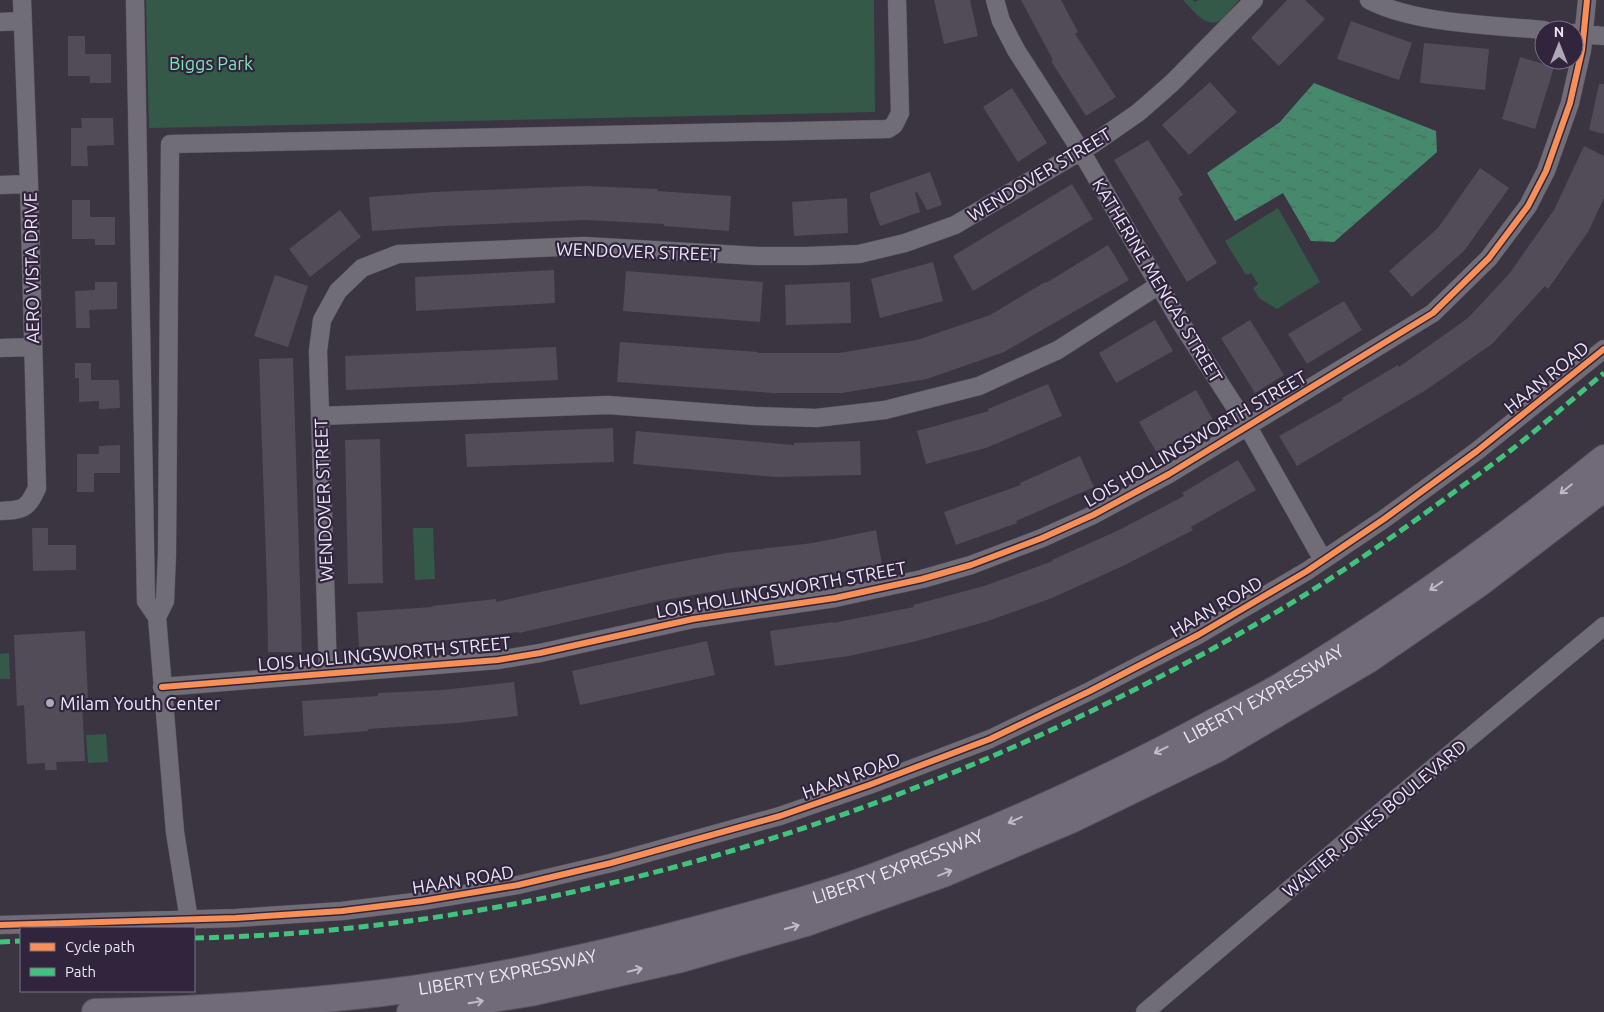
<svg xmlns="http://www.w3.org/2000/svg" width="1604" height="1012" font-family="Ubuntu,sans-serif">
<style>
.green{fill:#345949}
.water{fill:url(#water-ripples)}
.building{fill:#514c58}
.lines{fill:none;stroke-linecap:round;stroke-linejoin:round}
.minor-casing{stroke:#57525e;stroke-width:19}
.highway-casing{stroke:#57525e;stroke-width:28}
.minor{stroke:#716d77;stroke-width:18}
.highway{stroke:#716a79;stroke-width:26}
.quiet{stroke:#40c37c;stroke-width:5;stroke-dasharray:10 5;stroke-linecap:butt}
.cycleway-casing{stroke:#30253d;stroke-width:9}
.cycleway{stroke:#f78f57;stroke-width:6}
.oneway{stroke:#c1baca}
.poi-dot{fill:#aea7b6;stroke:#30253d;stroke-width:2}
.labels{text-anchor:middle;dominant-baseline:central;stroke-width:4.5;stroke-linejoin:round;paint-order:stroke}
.park-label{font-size:18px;fill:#7ee6b6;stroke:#30253d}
.street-label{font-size:18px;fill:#ece5f5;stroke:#30253d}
.poi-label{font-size:18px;fill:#ece5f5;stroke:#30253d;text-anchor:start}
</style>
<defs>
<pattern id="water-ripples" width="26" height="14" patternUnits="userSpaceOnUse" patternTransform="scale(1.25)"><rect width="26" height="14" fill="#47896c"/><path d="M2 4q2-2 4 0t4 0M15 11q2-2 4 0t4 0" fill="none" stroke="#476e5e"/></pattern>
</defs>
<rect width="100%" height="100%" fill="#3b3542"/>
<path class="green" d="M146,0h728l1,112 -726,16z
M1183,0h10l2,2 3,-2h41c-6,6 -13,17 -20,21 -13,8 -28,-13 -36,-21z
M1278,208l42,74 -43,27 -18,-11 -6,-10 5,-4 -7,-11 -5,2 -21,-34z
M413,528h20l2,51 -20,1z
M9,653l1,26h-10v-25z
M106,734l2,28 -20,1 -2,-28z"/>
<path class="water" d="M1314,83l122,48 1,21 -103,90 -23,-1 -28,-48 -48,28 -28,-48 73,-51z"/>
<path class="building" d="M934,0h36l8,36 -34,8z
M1021,0h40l17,32 -3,2 41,63 -30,19 -35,-55 2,-1z
M1287,0h18l20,19 -46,47 -28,-28z
M1351,21l61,22 -13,37 -62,-21z
M68,36h17v18h26v29h-21v-7h-22z
M1424,43l65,6 -4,41 -65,-7z
M1520,57l34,10 -19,62 -33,-10z
M1210,82l27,30 -48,43 -27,-30z
M1599,84h5v50l-15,-4z
M1012,88l35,55 -29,19 -35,-55z
M81,118h32l1,27 -27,1 1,20h-17v-38h11z
M1148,140l35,55 -5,3 39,65 -30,19 -73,-122z
M1584,146l20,10v42l-16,34 -40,57 -3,-3 -53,58 -66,46 -129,76 -18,-30 64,-36 -1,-2 56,-33 1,2 69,-49 41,-44 45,-64z
M1480,168l29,20 -45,63 -52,46 -23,-26 49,-43z
M930,172l12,33 -15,5 -10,-18 -2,1 5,19 -40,14 -10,-28v-5z
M1072,184l21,35 -120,72 -20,-35z
M585,186l73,3 -1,2 74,5 -2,35 -65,-5v-2l-79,-4 -141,6 -72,5 -3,-34 65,-5z
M847,198l1,35 -54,3 -2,-34z
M72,200h18v17h25v28h-20v-6h-23z
M340,210l21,27 -51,40 -21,-28z
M1108,245l21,35 -125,72 -77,27 -85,14h-69l-156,-11 3,-40 138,10v1h81l78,-13 73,-25 55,-33 1,1z
M933,262l10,39 -63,17 -9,-39z
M554,270l1,33 -139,8 -1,-34z
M626,271l137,11 -3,40 -137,-11z
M275,275l33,11 -20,61 -34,-11z
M95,282h22v27l-28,1 1,18h-14l-1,-37 20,-1z
M850,282l1,41 -65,2 -1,-40z
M1344,301l18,29 -55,34 -19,-30z
M1155,320l18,31 -57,32 -17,-30z
M1250,320l34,55 -29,18 -34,-55z
M556,347l2,33 -212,10 -1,-34z
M293,358l9,294h-34l-1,-64 -8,-229z
M75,363h16v17h28l1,28 -21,1v-8l-20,1v-24h-4z
M1048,384l14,32 -76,32 -60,16 -9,-33 72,-20 -1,-2z
M1196,390l17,30 -56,33 -18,-31z
M613,428l1,34 -147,5 -2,-33z
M636,431l158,14v-2l66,-2 1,34 -85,2 -143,-13z
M380,439l3,144 -35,1 -3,-144z
M120,445v28h-26v19h-17v-38h22v-8z
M1080,456l14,31 -78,34 1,2 -61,22 -12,-33 77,-27 -1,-2z
M1238,460l18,30 -65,37 2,3 -68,35 -73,33 -67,24 -72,20 -64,14 -74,10 -5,-35 63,-9v1l81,-16 -1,-2 71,-19 69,-25 -1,-1 67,-30 65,-34 -2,-3z
M32,528h16v17h28v25l-43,1z
M876,530l6,35 -77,14 -72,9 -74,13 -140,32v-1l-96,11 -64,4 -2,-35 76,-5 -1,-1 64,-7v3l166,-37 64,-12 87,-10z
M85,631l3,69 -6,1 3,60 -29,1 1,8h-12v-7l-18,1 -3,-59 -7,1 -3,-71z
M707,641l8,34 -135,30 -8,-34z
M514,682l4,34 -61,7 -89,6v2l-64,5 -2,-35 76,-5v-3l64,-3z"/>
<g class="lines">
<defs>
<path id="minor" d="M135,0l11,601 11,16 18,215 14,88
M995,0l6,21 15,29 65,101 100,172 67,104 75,133
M1369,0c46,24 123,25 175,30
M0,22l22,-1
M1574,33l30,3
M0,185l29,-1
M0,348l32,-1
M320,416l288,-11 147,11 61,2 69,-8 94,-24 79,-36 101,-65
M0,511c23,-1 27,-1 37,-23l-8,-304 -7,-184
M157,617l8,-16 2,-47 3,-410 718,-15 6,-4 6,-12 -3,-113
M328,673l-10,-322 4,-31 16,-29 24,-23 36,-14 186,-8 173,10h50l52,-2 46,-11 50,-18 138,-81 46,-32 33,-29 82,-83
M162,687l336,-27 42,-7 153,-34 142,-21 87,-19 49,-14 71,-27 51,-23 76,-41 264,-161 56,-55 39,-52 18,-35 24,-68 12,-53 5,-50
M0,925l236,-7 106,-7 80,-10 96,-16 93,-22 169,-47 89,-31 121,-46 100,-48 108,-56 109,-64 77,-52 93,-68 127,-102
M1145,1012l252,-214 207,-172"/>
<g id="highway">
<path id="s1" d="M95,1012c96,-2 192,-8 287,-19 114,-14 228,-40 339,-70 55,-15 112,-30 165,-51 113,-43 224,-93 330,-151 21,-11 44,-23 65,-35 113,-68 220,-144 323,-228"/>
<path d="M410,1012l120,-19 151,-34 125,-36 137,-49 130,-55 144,-70 151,-89 112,-77 124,-95"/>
</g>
</defs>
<use href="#minor" class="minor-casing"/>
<use href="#highway" class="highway-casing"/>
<use href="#minor" class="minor"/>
<use href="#highway" class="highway"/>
<path class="quiet" d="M194,938c290,-6 578,-82 842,-201 94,-43 187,-91 275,-146 50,-32 99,-66 147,-102 21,-15 42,-30 62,-46 29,-23 56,-47 84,-70
M0,942l21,-1"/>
<defs>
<path id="cycleway" d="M162,687l336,-27 42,-7 153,-34 142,-21 87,-19 49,-14 71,-27 51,-23 76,-41 264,-161 56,-55 39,-52 18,-35 24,-68 12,-53 5,-50
M0,925l236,-7 106,-7 80,-10 96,-16 93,-22 169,-47 89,-31 121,-46 100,-48 108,-56 109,-64 77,-52 93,-68 127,-102"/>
</defs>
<use href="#cycleway" class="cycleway-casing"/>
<use href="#cycleway" class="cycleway"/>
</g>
<defs><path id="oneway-shaft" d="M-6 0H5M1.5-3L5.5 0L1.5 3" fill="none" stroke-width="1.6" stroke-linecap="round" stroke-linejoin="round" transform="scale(1.25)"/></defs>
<g class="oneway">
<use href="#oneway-shaft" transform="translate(1566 489) rotate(141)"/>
<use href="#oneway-shaft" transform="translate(1436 586) rotate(146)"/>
<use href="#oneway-shaft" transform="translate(1161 750) rotate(154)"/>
<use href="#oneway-shaft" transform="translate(1015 820) rotate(156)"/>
<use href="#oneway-shaft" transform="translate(945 873) rotate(-22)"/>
<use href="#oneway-shaft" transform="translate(792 927) rotate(-16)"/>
<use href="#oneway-shaft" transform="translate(635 970) rotate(-13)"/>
<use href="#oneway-shaft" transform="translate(476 1002) rotate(-9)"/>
</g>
<circle class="poi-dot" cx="50" cy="703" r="5"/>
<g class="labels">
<g class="park-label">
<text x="211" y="63">Biggs Park</text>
</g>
<g class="street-label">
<text transform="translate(1039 174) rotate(-31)">WENDOVER STREET</text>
<text transform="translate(638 251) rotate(2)">WENDOVER STREET</text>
<text transform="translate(31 268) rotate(-91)">AERO VISTA DRIVE</text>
<text transform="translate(1158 280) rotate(59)">KATHERINE MENGAS STREET</text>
<text transform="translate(1546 377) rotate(-39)">HAAN ROAD</text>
<text transform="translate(1195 438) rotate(-30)">LOIS HOLLINGSWORTH STREET</text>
<text transform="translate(323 500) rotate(-92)">WENDOVER STREET</text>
<text transform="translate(781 589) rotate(-10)">LOIS HOLLINGSWORTH STREET</text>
<text transform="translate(1216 606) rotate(-30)">HAAN ROAD</text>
<text transform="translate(384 653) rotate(-5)">LOIS HOLLINGSWORTH STREET</text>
<text stroke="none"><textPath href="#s1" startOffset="1225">LIBERTY EXPRESSWAY</textPath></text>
<text transform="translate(851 775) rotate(-20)">HAAN ROAD</text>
<text transform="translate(1374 818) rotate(-40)">WALTER JONES BOULEVARD</text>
<text stroke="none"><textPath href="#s1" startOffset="820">LIBERTY EXPRESSWAY</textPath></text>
<text transform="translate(463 879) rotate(-9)">HAAN ROAD</text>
<text stroke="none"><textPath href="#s1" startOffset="415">LIBERTY EXPRESSWAY</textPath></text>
</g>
<g class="poi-label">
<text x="60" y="703">Milam Youth Center</text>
</g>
</g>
<rect x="20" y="927" width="175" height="65" fill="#30253d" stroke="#7b7287"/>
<rect x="30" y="943" width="25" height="8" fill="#f78f57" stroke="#7b7287"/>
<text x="65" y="952" font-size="15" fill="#ece5f5">Cycle path</text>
<rect x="30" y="968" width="25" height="8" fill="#40c37c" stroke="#7b7287"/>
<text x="65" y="977" font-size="15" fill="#ece5f5">Path</text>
<g transform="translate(1559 45)"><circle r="24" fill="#30253d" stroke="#7b7287"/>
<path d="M0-4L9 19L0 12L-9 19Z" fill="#aea7b6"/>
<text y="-8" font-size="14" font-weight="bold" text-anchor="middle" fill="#ece5f5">N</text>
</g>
</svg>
